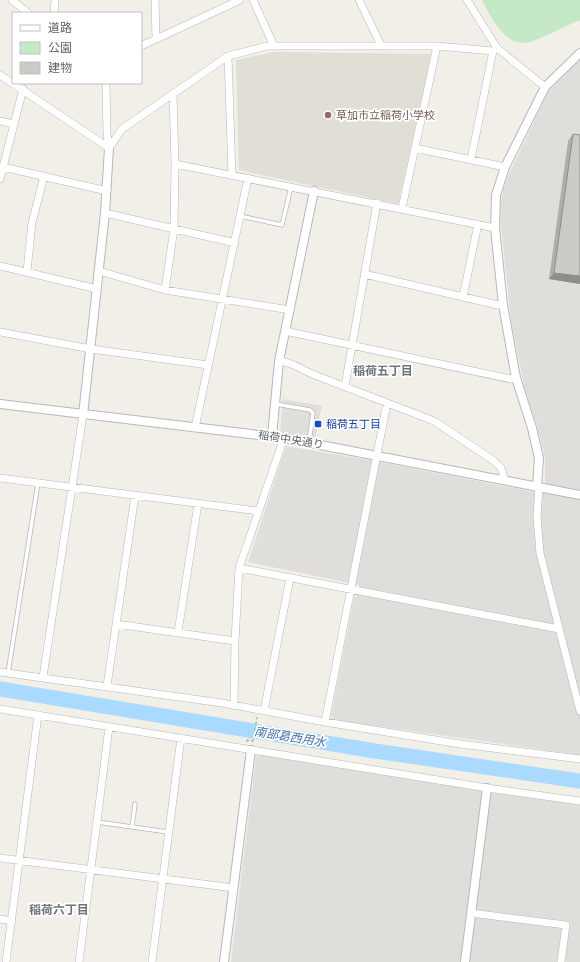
<svg xmlns="http://www.w3.org/2000/svg" width="580" height="962" font-family="'Fira Sans','Noto Sans JP',sans-serif">
<style>
.industrial{fill:#e0deda}
.education{fill:#e1ded6}
.green{fill:#c5e8c5}
.lines{fill:none;stroke-linecap:round;stroke-linejoin:round}
.river{stroke:#aadaff;stroke-width:15}
.service-casing{stroke:#b5b8bc;stroke-width:5}
.minor-casing{stroke:#b5b8bc;stroke-width:8}
.tertiary-casing{stroke:#b5b8bc;stroke-width:10}
.path{stroke:#9cc7a9;stroke-width:1.5;stroke-dasharray:4 2;stroke-linecap:butt}
.service{stroke:#fff;stroke-width:3.5}
.minor{stroke:#fff;stroke-width:7}
.tertiary{stroke:#fff;stroke-width:8}
.wall{fill:#afaea9}
.shaded-wall{fill:#8f8d8a}
.building{fill:#cccac5;stroke:#8f8d8a}
.education-dot{fill:#8d6e63;stroke:#fff;stroke-width:1.5}
.transit-dot{fill:#1a4fb4;stroke:#fff;stroke-width:1.5}
.labels{text-anchor:middle;dominant-baseline:central;stroke-width:3.5;stroke-linejoin:round;paint-order:stroke}
.education-label{font-size:11px;fill:#785e54;stroke:#fff;text-anchor:start}
.transit-label{font-size:11px;fill:#164399;stroke:#fff;text-anchor:start}
.street-label{font-size:11px;fill:#5f6368;stroke:#fff}
.neighbourhood-label{font-size:12px;font-weight:bold;fill:#70757a;stroke:#fff}
.water-label{font-size:12px;font-style:italic;fill:#4174aa;stroke:#fff}
</style>
<rect width="100%" height="100%" fill="#f1efe8"/>
<path class="industrial" d="M580,60v695l-246,-35 -3,-4 23,-118 3,-2 2,-11 -111,-23 38,-116 82,14 177,34v-37l-9,-35 -12,-36 -13,-66 -11,-104 1,-13 2,-14 5,-13 41,-85z
M283,399l39,7 -7,33 -35,-6z
M259,755l321,50v157h-349l25,-205z"/>
<path class="education" d="M274,52l158,2 -34,150 -159,-34 -3,-110z"/>
<path class="green" d="M482,0h98v20c-11,4 -45,22 -54,23 -22,2 -36,-27 -44,-43z"/>
<g class="lines">
<path class="river" d="M0,689l375,62 205,30"/>
<defs>
<path id="service" d="M240,216l42,9 9,-38
M276,404l34,6 3,3 -4,29
M8,673l30,-190
M97,822l71,10
M132,827l3,-23"/>
<path id="minor" d="M12,0l16,13
M155,0l1,39
M253,0l21,46
M359,0l22,45
M467,0l30,48 48,39
M54,13l1,-13
M141,46l99,-46
M228,56l4,119
M0,75l109,73
M106,83l1,51 2,14
M0,121l13,3
M109,148l13,-19 106,-73 39,-10h170l56,5 4,-3
M415,148l90,19
M471,159l22,-108
M175,164l320,64
M3,167l104,24
M0,179l23,-90
M402,208l35,-162
M105,213l130,30
M0,266l97,23
M27,271l5,-48 12,-47
M99,271l66,19 125,20
M364,274l134,31h5
M165,290l9,-61 1,-65 -2,-70
M463,297l15,-73
M285,331l226,48 5,-1
M0,332l91,17 117,16
M279,361c14,1 21,8 33,13l122,47 60,40 7,7 4,12
M345,386l32,-183
M195,428l53,-250
M0,478l258,33
M539,487l-2,30 3,36 40,158
M239,568l320,61
M116,624l119,17
M178,632l20,-128
M0,672l222,31 103,19 135,22 120,15
M43,677l40,-262
M107,686l28,-190
M234,706l1,-65 4,-73 45,-130
M0,709l487,79 93,13
M264,711l26,-133
M325,722l62,-319
M0,858l234,30
M471,913l95,12 -5,37
M0,919l12,2
M6,962l32,-247
M79,962l30,-235
M152,962l29,-224"/>
<path id="tertiary" d="M0,404l284,34 296,57
M83,415l22,-202 4,-65
M272,436l7,-75 35,-170
M537,486l2,-28 -7,-30 -16,-50 -13,-73 -8,-77 1,-33 9,-28 40,-80 35,-34
M224,962l27,-212
M465,962l22,-174"/>
</defs>
<use href="#service" class="service-casing"/>
<use href="#minor" class="minor-casing"/>
<use href="#tertiary" class="tertiary-casing"/>
<path class="path" d="M247,742v-2l6,1 4,-24"/>
<use href="#service" class="service"/>
<use href="#minor" class="minor"/>
<use href="#tertiary" class="tertiary"/>
</g>
<path class="wall" d="M573,134l7,150 -31,-5 19,-138z"/>
<path class="shaded-wall" d="M554,273l26,3v8l-31,-5z"/>
<path class="building" d="M573,134l7,1v141l-26,-3z"/>
<circle class="education-dot" cx="328" cy="115" r="4"/>
<rect class="transit-dot" x="314" y="420" width="8" height="8" rx="2"/>
<g class="labels">
<g class="education-label">
<text x="336" y="115">草加市立稲荷小学校</text>
</g>
<g class="transit-label">
<text x="326" y="424">稲荷五丁目</text>
</g>
<g class="street-label">
<text transform="translate(291 440) rotate(9)">稲荷中央通り</text>
</g>
<g class="neighbourhood-label">
<text x="383" y="371">稲荷五丁目</text>
<text x="59" y="910">稲荷六丁目</text>
</g>
<g class="water-label">
<text transform="translate(290 737) rotate(9)">南部葛西用水</text>
</g>
</g>
<rect x="12" y="12" width="130" height="72" fill="#ffffff" stroke="#bfc1c3"/>
<rect x="20" y="25" width="20" height="6" fill="#ffffff" stroke="#bfc1c3"/>
<text x="48" y="32" font-size="12" fill="#5f6368">道路</text>
<rect x="20" y="42" width="20" height="12" fill="#c5e8c5" stroke="#bfc1c3"/>
<text x="48" y="52" font-size="12" fill="#5f6368">公園</text>
<rect x="20" y="62" width="20" height="12" fill="#cccac5" stroke="#bfc1c3"/>
<text x="48" y="72" font-size="12" fill="#5f6368">建物</text>
</svg>
